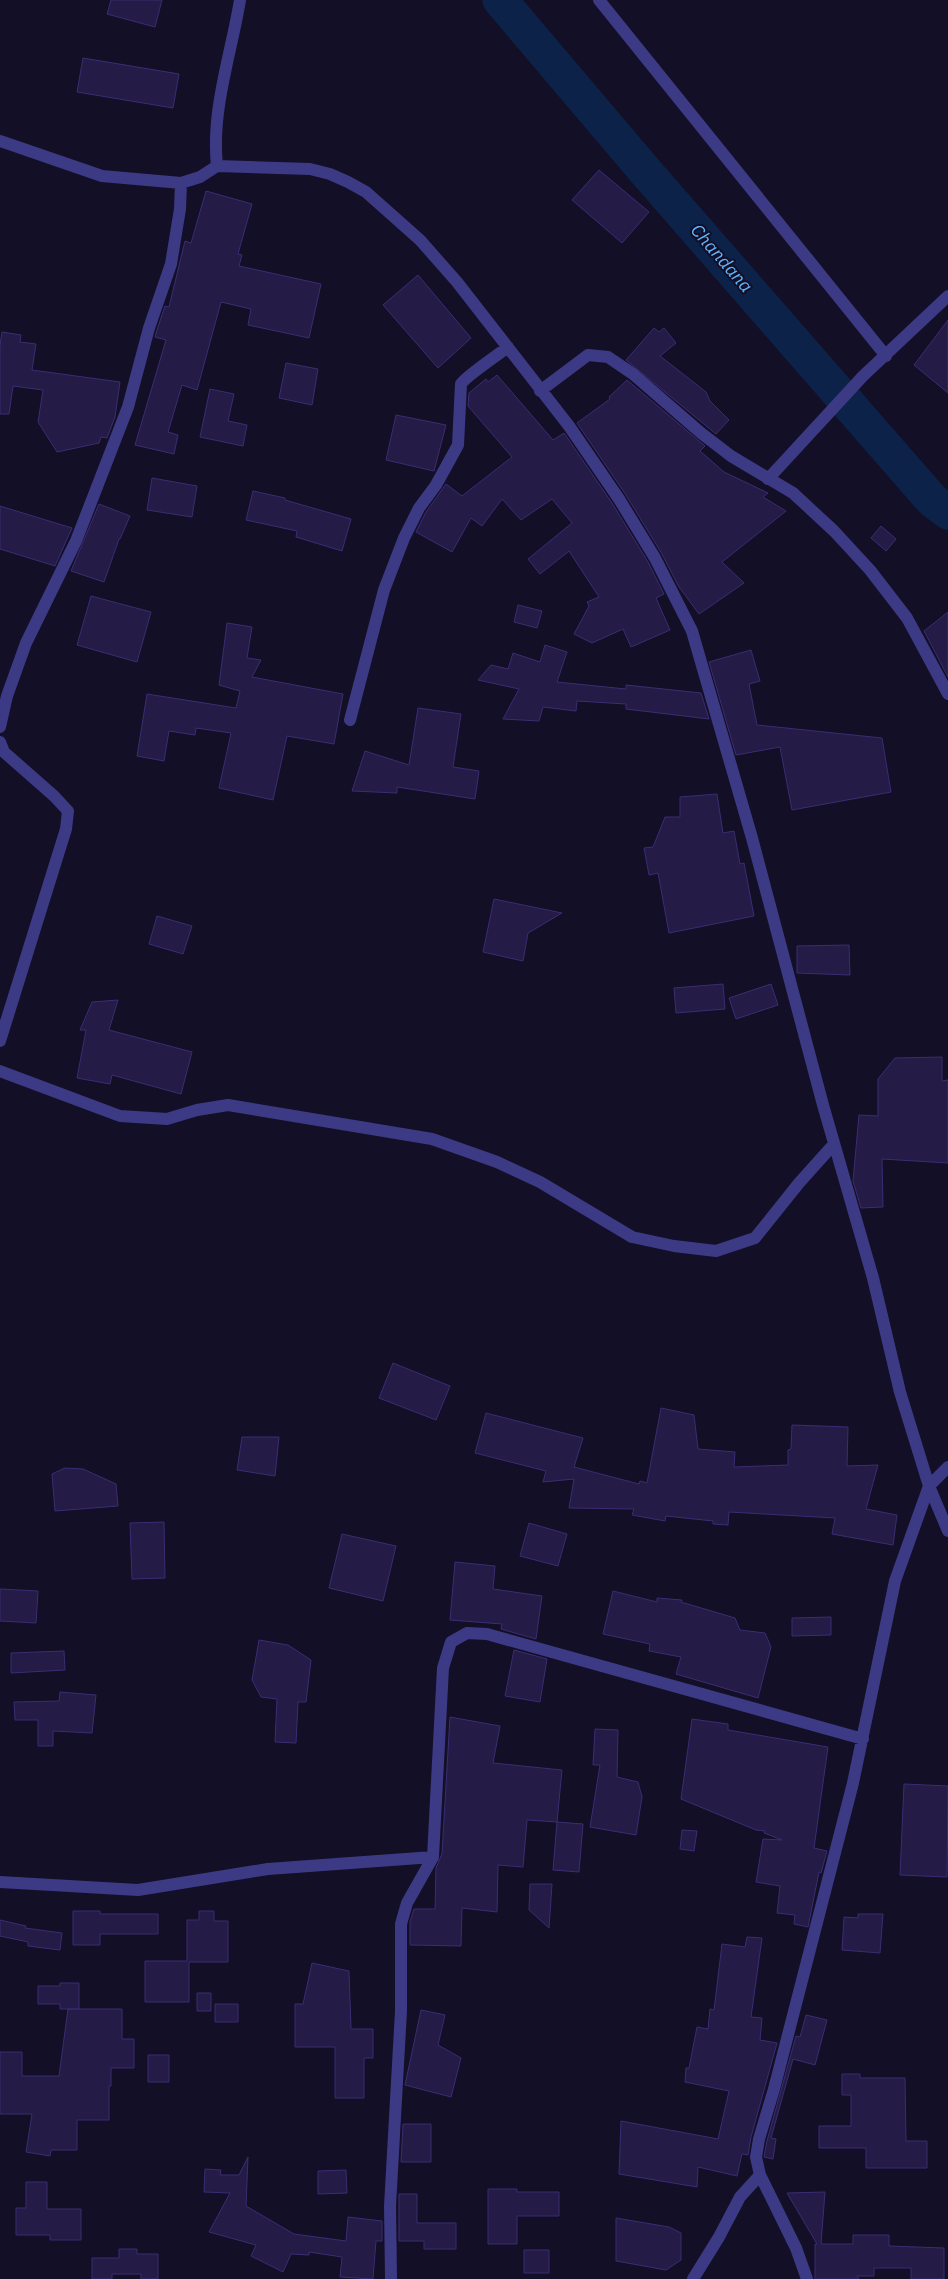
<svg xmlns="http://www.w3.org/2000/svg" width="948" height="2279" font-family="'IBM Plex Sans',sans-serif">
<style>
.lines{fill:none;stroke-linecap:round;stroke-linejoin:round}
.river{stroke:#0c2248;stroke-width:35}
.building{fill:#241b47;stroke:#3b2d73}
.street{stroke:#3d3a85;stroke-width:12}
.labels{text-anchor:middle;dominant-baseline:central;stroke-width:4;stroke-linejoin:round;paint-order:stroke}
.water-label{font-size:18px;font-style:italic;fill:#62b6ff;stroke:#130f26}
</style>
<rect width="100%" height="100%" fill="#130f26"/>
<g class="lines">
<path class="river" d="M500,0l146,172 286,328 16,12"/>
</g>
<path class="building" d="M111,0h51l-7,27 -48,-13z
M83,58l96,16 -6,34 -96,-16z
M599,170l50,42 -27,31 -50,-43z
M206,191l46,13 -14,50 4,1 -3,11 82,18 -12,54 -61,-13 3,-16 -30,-7 -24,88 -15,-5 -14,47 10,3 -4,19 -39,-9 31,-105 -11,-3 2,-7 8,-24 4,1 16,-66 6,2z
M418,275l53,63 -33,30 -55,-63z
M948,320v73l-34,-28z
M654,328l5,4 5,-4 12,15 -16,13 46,36 4,9 19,19 -13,14 -90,-74z
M2,332l19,3 -1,7 16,2 -4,26 88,12 -5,35 -8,21 -6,-1 -2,6 -42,9 -19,-30 5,-32 -30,-4 -4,28h-9v-69z
M286,363l32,6 -6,36 -33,-7z
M497,375l56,65 11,-7 48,70 36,59 16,32 -8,4 14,32 -39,17 -8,-18 -31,14 -18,-9 15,-28 -2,-4 12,-5 -30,-46 -29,23 -12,-15 44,-36 -20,-24 -31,21 -19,-21 -20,27 -11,-8 -19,34 -36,-20 10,-20 20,-28 16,12 50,-39 -44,-51 1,-13 17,-14 2,3z
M627,380l78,66 -5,5 24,21 44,21 -5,4 23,14 -64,51 22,21 -45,31 -20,-27 -17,-33 -36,-59 -49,-72 33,-24 -1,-2z
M210,389l24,5 -6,27 19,4 -4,21 -43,-9z
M396,415l50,10 -12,46 -48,-11z
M152,478l45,8 -5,31 -45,-7z
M253,491l32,7v2l66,19 -9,32 -46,-14 1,-6 -51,-11z
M99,504l31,12 -10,23h-1l-15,43 -33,-11z
M0,506l72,22 -17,38 -55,-17z
M881,526l15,13 -10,12 -15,-13z
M91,596l60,16 -14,50 -60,-17z
M518,605l24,6 -5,17 -23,-6z
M948,612v65l-24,-46z
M227,623l25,4 -5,31 14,2 -9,17 91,17 -9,50 -47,-8 -14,64 -54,-12 12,-55 -35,-5 -1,7 -26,-4 -5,30 -27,-5 10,-62 89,14 4,-17 -21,-6z
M545,645l22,7 -10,30 69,7v-4l75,8 8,26 -83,-10v-5l-49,-3 -1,10 -33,-4 -4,14 -36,-2 16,-30 -41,-9 13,-15 17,4 5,-16 27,9z
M751,650l9,31 -11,3 8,41 125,13 9,54 -99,18 -12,-63 -44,8 -27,-93z
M418,708l43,6 -8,53 26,4 -4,28 -78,-12v6l-45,-2 13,-40 44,14z
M717,794l6,39 11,-2 6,33 4,-1 10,53 -85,17 -11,-60 -9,2 -5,-27 9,-1 12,-30h15v-20z
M494,899l68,14 -34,20 -5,28 -40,-9z
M157,916l35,10 -9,28 -34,-10z
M849,945l1,30 -53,-2v-27z
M723,984l2,25 -49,4 -2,-25z
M771,984l7,21 -42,14 -7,-21z
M118,1000l-9,30 83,22 -11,42 -69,-19 -2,9 -33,-6 9,-48h-6l12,-28z
M942,1057v24l6,-1v83l-66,-4 1,48 -22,1 -8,-27 6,-66 19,1v-37l17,-21z
M393,1363l57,23 -14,34 -57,-22z
M661,1408l33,7 4,34 37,3 -1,15 54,-2v-15l3,-1 1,-24 56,2 -1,39 31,-1 -12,44 31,6 -4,30 -61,-11 3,-16 -106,-6 -1,13 -15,-1v-3l-47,-5 -1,5 -33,-6 2,-6 -65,-1 5,-29 -31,3 3,-11 -71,-18 11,-40 97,25 -9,29 65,17 1,-3 7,2z
M242,1437h37l-4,39 -38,-6z
M65,1468l18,1 33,15 2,22 -63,5 -3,-37z
M164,1522l1,56 -33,1 -2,-56z
M529,1523l38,11 -9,32 -38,-10z
M342,1534l54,12 -13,55 -54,-13z
M455,1562l40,4 -2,23 49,7 -6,43 -35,-10 1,-5 -52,-4z
M0,1589l38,2 -2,32 -36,-2z
M613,1591l44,11v-4l25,2 -1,2 54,16 5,12 25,3 6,14 -13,51 -82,-24 5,-17 -32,-6 1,-7 -47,-10z
M831,1617v18l-39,1v-18z
M259,1640l29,5 23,15 -5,42h-8l-2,41 -21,-1 2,-43 -16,-2 -9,-17z
M514,1650l33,9 -7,43 -35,-6z
M64,1651l1,19 -54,3v-20z
M60,1692l36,3 -4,38 -39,-2v15h-15v-26h-23l-1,-18 45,-1z
M450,1717l50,9 -7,37 69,7 -5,52 -30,-2 -4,47 -25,-2 -1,47 -35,-4 -1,38 -51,-1v-23l4,-13h21l1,-41 6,-14z
M692,1719l36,5v6l100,17 -14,101 13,3 -6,22 -2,-1 -11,55 -14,-3 1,-9 -18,-2 3,-27 -24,-4 7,-43 19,1 -18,-7 1,-2 -9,-1 -75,-31z
M595,1729l23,1 -1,47 21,5 4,15 -6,38 -46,-8 10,-62h-7z
M904,1784l44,2 -1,91 -47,-2z
M557,1822l26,2 -4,48 -26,-2z
M682,1830l15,1 -3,20 -14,-2z
M530,1884h22l-3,44 -20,-18z
M73,1911h27v3h58v20h-58v11h-27z
M199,1911h15v10h14v41h-39v40h-44v-41h42v-41h12z
M858,1914h25l-3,39 -38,-3 2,-33 14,1z
M0,1920l26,6 -1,2 37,5 -2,17 -32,-4v-4l-28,-6z
M747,1937l15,1 -11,79 11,1 -2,22 17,3 -26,94 -3,18 -6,-1 -5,22 -39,-9 -1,20 -78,-13 2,-53 97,18 11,-48 -44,-9 1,-14h3l8,-41 11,2 2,-20 4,1 8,-66 23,3z
M312,1963l37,8 2,58h22v29h-9v40h-29v-51h-40v-43h8z
M60,1983h19v26h-19v-5h-22v-18h22z
M197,1993h14v18h-14z
M215,2004h23v18h-23z
M68,2009h54v30h12v29h-23v18h-2v34h-32v30h-26l-1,6 -24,-4 6,-38h-32v-62h22v24h37z
M421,2010l24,5 -7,30 23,13 -10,39 -46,-12z
M806,2015l21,5 -12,45 -22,-6 -22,79 5,1 -3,20 -9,-2 3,-16 29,-105 4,1z
M148,2055h21v27h-21z
M842,2074h18v4h45l1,63h21v27h-61v-20h-47v-22h32v-31h-9z
M403,2124h28v38h-30z
M248,2157l-2,49 48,28 52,7 2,-24 34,4v20h-6l-3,38 -33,-2 2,-20 -33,-5v3l-18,-1 -8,18 -32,-16 5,-11 -47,-13 21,-39 -26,-1 1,-23 16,1 -1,5h19z
M346,2170l1,23 -29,1v-23z
M26,2182h21v27h34v31h-31v-5h-34v-27h10z
M488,2189h29v3h42v24h-42v28h-29z
M825,2192l-4,52h32v-9h36v11l55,2v31h-33v-11h-37v8h-17l2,3h-44v-35h2l-30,-51z
M399,2194h18v29h39v26h-32v-8h-25z
M616,2218l53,9 12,6v27l-15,10 -50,-9z
M119,2249h18v5h21v25h-17v-5h-29v5h-20v-21h27z
M524,2250h25v23h-25z"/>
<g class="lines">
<path class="street" d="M240,0c-9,55 -29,110 -23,166l93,3 20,5 18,8 18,10 54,48 37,42 112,144 50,73 36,59 37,73 60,207 71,267 50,173 27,114 29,94 19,45
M599,0l287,356
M0,141l102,35 79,7 19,-6 17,-11
M540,391l48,-36 20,2 25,17 68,59 30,23 62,37 41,38 36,39 37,48 41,76
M768,479l95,-103 85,-80
M350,720l34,-130 20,-52 15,-30 17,-23 22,-40 3,-61c5,-8 37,-29 47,-37
M0,727l7,-31 19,-53 50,-102 52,-134 21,-79 22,-64 9,-55 1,-26
M0,742l4,10 50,44 14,15 -2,18 -66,212
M0,1071l120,45 47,3 30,-9 31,-5 204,34 65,23 43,20 92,55 42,9 42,5 39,-13 44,-55 35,-39
M0,1882l138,8 130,-21 165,-12 10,-189 8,-26 16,-9 20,1 376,105
M391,2278l-1,-72 11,-195v-87l6,-21 26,-46
M693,2279l26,-42 21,-40 20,-22
M807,2279l-11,-31 -36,-73 -4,-18 3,-18 15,-50 79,-306 42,-202 34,-95 19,-19"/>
</g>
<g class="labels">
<g class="water-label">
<text transform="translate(722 258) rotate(49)">Chandana</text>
</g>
</g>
</svg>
